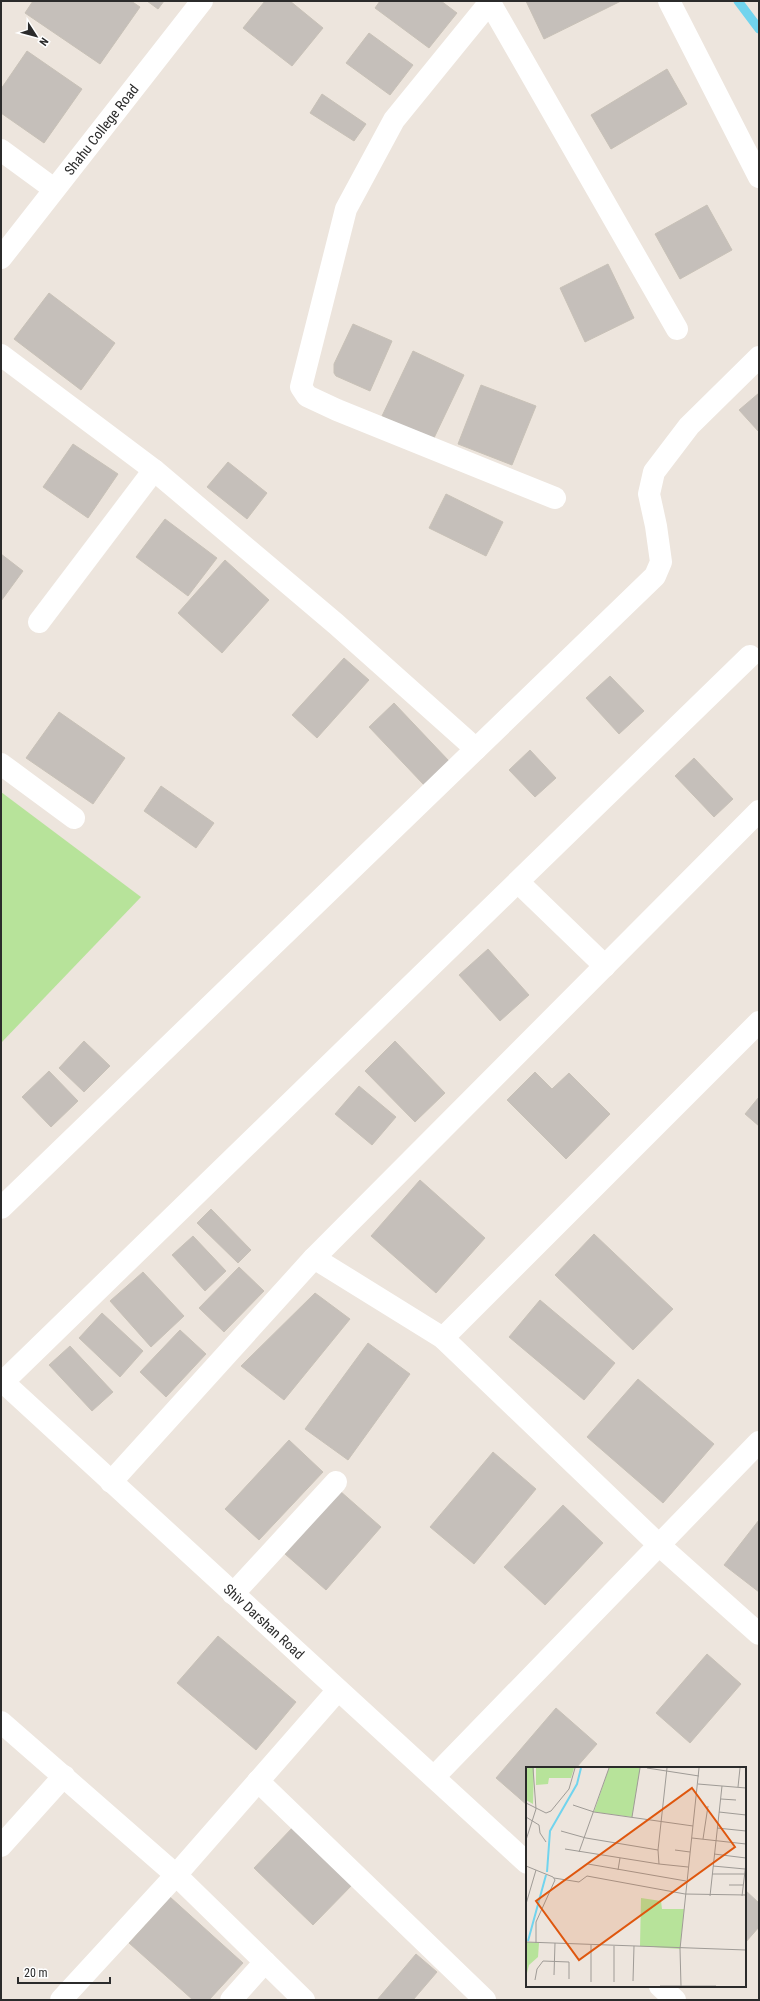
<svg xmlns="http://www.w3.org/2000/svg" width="760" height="2001" font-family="'Roboto Condensed',sans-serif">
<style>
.green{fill:#b7e39a}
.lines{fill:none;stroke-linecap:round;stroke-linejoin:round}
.stream{stroke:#71d4ee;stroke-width:9}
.building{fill:#c5bfba;stroke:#c8c1b7}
.minor{stroke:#fff;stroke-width:22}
.labels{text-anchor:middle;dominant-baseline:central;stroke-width:3;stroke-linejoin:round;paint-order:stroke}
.street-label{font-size:14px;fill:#2b2b2b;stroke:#fff}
.inset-river{fill:none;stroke:#71d4ee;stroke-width:2}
.inset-road{fill:none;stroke:#9f9b96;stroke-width:1}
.view{fill:#df570e;fill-opacity:0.15;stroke:#df570e;stroke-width:2}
.inset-edge{fill:none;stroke:#2b2b2b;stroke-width:2}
</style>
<rect width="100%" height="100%" fill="#ede5dd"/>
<path class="green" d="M1,792l140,105 -140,146z"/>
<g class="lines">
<path class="stream" d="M738,1l21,28"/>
</g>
<path class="building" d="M33,1h98l9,6 -40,57 -75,-51z
M147,1h17l-6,8z
M265,1h25l33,27 -31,38 -49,-38z
M380,1h61l16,12 -28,35 -54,-40z
M526,1h95l-77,38z
M369,33l44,32 -23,30 -44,-32z
M27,51l55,38 -38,54 -43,-30v-24z
M667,69l20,35 -76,45 -20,-34z
M322,94l44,30 -12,17 -44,-28z
M707,205l25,45 -52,29 -25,-45z
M608,264l26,54 -49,24 -25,-54z
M49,293l66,50 -34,47 -67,-51z
M353,324l39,17 -22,50 -34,-15 -2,-3v-9z
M413,351l51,24 -31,65 -51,-24z
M481,385l55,21 -24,59 -54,-21z
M759,393v39l-20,-22z
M73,444l45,30 -30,44 -45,-31z
M228,462l39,31 -20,26 -40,-32z
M446,494l57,28 -17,34 -57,-28z
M165,519l52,39 -29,38 -52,-39z
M1,554l22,17 -22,30z
M225,560l44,40 -47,53 -44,-40z
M344,658l25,22 -52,58 -25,-23z
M610,676l34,35 -25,23 -33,-36z
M394,703l55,58 -25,24 -55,-58z
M59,712l66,46 -32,46 -67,-46z
M530,750l26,28 -21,19 -26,-27z
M694,758l39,41 -19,18 -39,-41z
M161,786l53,37 -18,25 -52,-37z
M488,949l41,46 -29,26 -41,-46z
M84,1041l26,25 -26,26 -25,-24z
M395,1041l50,52 -30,29 -50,-51z
M49,1071l29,30 -27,26 -29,-30z
M535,1072l17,17 17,-16 41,41 -44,45 -59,-59z
M359,1086l37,31 -24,28 -37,-31z
M759,1097v29l-14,-12z
M420,1180l65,58 -49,55 -65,-57z
M211,1209l40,41 -13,13 -41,-40z
M594,1234l79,75 -40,41 -78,-75z
M193,1236l33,35 -21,20 -33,-36z
M239,1267l25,24 -40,41 -25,-24z
M143,1272l41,44 -33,31 -41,-46z
M315,1293l35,26 -66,81 -43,-34z
M540,1300l75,63 -31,37 -75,-63z
M102,1313l41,38 -23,26 -41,-39z
M180,1330l26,24 -40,43 -26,-25z
M368,1343l42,31 -62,86 -43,-31z
M70,1346l43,46 -21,19 -43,-46z
M638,1379l76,65 -51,59 -76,-66z
M289,1440l34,32 -64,68 -34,-31z
M493,1452l43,37 -62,75 -44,-37z
M340,1491l41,36 -55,63 -41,-36z
M563,1505l40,38 -58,62 -41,-38z
M759,1520v72l-35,-27z
M218,1636l78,66 -40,48 -79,-67z
M707,1654l34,30 -51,59 -34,-30z
M556,1708l41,36 -21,24h-49v37l-31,-27z
M294,1826l60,57 -41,42 -59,-57z
M745,1890l14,13v24l-14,16z
M170,1897l73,66 -34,37h-16l-64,-57z
M416,1954l21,18 -24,28h-36z"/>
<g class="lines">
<g class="minor">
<path d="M489,1l188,328"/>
<path d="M669,1l90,176"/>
<path d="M490,2l-96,118 -48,89 -45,178 6,9 30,14 218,88"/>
<path d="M1,150l53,39"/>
<path id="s1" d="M1,258l201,-257"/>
<path d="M1,355l153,115 182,154 140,125"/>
<path d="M39,622l115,-152"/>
<path d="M1,764l73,54"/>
<path d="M518,882l87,84"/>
<path d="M1,1208l654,-632 6,-14 -5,-36 -7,-32 5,-22 35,-46 70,-69"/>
<path d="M314,1258l445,-447"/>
<path d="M443,1338l316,-316"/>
<path id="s2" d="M1,1380l526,483"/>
<path d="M3,1382l747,-726"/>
<path d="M111,1482l203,-224 129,80 216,207 100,89"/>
<path d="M233,1594l103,-112"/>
<path d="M1,1722l175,153 128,125"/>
<path d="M434,1777l325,-335"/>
<path d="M258,1781l227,219"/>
<path d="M1,1846l63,-70"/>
<path d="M660,1986l15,14"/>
<path d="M61,2000l115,-125 162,-185"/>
<path d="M231,2000l34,-38"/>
</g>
</g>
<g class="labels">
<g class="street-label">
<text stroke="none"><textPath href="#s1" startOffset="163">Shahu College Road</textPath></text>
<text stroke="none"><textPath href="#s2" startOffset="357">Shiv Darshan Road</textPath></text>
</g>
</g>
<g transform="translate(526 1767)">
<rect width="220" height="220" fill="#ede5dd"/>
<path d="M0,1h8l-1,36 -7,-4zM10,1h38l-3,10h-22l-1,6 -12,1zM83,1h31l-8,49 -38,-5zM115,131l20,3 1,8h22l-4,40 -40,-3zM0,175l13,1 -1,14 -9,8 -2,8v13z" fill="#b7e39a"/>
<path class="inset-river" d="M21,105l3,-41 27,-47 4,-16M2,174l18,-66"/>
<path class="inset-road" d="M121,1l52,8M141,1l-9,82 1,14 29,3M172,17l48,4M212,20l2,-19M195,32l15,1M0,36l20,10 5,-2 18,-22 6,-21M47,38l21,7 99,14M193,45l27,3M0,50l13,8 1,8 6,9M106,50l8,-49M191,61l29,3M35,64l25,7 72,12M166,71l54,6M177,72l5,-33M0,73l10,-31 -3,-41M39,82l94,15M149,83l15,2M53,85l30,-84M188,87l32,4M62,97l98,17M0,99l27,11 2,3 -19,42v21M187,99l32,3M92,103l2,-12M186,107h33M28,111l25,4 8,-6 98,18 61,1M203,118h14M184,129l12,-110M216,129l4,-33M0,137l10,-34M0,175l220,8M28,208l1,-32M9,213l2,-11 6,-8 26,1v17M107,214l1,-35M65,215v-37M88,215v-36M134,219h56M155,219l-1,-37 19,-181"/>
<path class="view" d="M166,21l43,59 -156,113 -43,-59z"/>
<rect width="220" height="220" class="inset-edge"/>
</g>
<rect width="760" height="2001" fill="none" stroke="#2b2b2b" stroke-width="4"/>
<g transform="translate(36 36) rotate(126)" stroke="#ffffff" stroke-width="3" paint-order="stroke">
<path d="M0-3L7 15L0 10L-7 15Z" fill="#2b2b2b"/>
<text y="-6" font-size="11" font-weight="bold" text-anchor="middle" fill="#2b2b2b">N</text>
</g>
<path d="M18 1977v6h92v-6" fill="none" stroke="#2b2b2b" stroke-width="2"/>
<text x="24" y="1977" font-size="12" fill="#2b2b2b" stroke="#ffffff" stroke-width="3" paint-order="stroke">20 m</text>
</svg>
